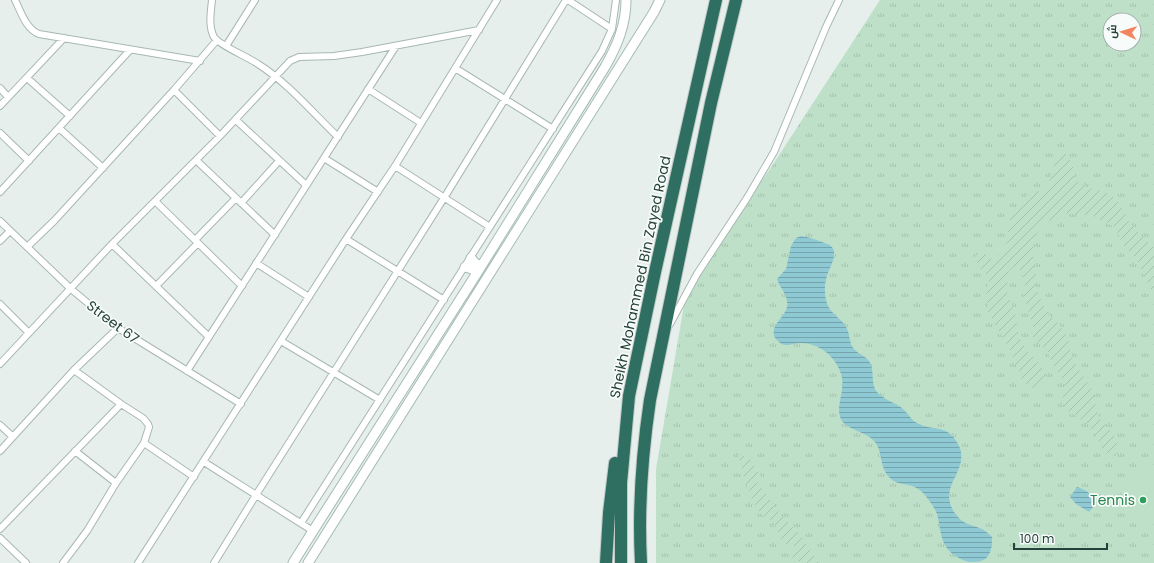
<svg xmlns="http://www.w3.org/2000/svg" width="1154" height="563" font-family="Poppins,Cairo,sans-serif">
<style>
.grass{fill:url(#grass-tufts);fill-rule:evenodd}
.garden{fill:url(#garden-furrows)}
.pitch{fill:#bfe0c8}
.water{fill:url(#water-rules)}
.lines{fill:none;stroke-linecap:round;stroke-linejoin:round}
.street-casing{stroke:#a8b8b2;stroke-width:8}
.secondary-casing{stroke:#a4bbb3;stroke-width:11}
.highway-casing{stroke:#c2cac8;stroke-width:14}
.street{stroke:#fff;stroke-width:6}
.secondary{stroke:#fff;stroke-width:9}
.highway{stroke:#2f6f62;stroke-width:12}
.leisure-dot{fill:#2e9e5b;stroke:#f7fbf9;stroke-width:1.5}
.labels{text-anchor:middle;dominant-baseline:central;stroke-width:3.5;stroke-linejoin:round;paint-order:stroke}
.street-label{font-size:14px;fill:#24423a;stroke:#f7fbf9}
.leisure-label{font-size:14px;fill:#27864d;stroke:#f7fbf9;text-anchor:end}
</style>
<defs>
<pattern id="grass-tufts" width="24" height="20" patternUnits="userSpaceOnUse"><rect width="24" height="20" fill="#bfe0c8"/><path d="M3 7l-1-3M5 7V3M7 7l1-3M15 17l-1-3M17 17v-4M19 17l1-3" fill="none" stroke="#a4c1ad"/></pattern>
<pattern id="garden-furrows" width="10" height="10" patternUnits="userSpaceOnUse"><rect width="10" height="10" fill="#bfe0c8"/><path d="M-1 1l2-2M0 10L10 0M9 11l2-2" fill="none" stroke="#a4c1ad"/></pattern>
<pattern id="water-rules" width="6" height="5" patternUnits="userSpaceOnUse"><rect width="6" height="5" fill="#8ec9d4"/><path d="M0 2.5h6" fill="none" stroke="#74a5ad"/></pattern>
</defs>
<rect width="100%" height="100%" fill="#e6efeb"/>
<path class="grass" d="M880,0h274v563h-498v-94l29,-170 74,-115 13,-18zM1110,20h24v24h-24z"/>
<path class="garden" d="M1060,154h7l7,15v10l12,8 25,7 10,11 8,17 11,13 14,13v46l-5,-8 -13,-28 -13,-13 -8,-18 -9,-4 -12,-7 -31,-3 -16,9 -11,12 -3,12v14l3,16v12l2,6 11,21 9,8 10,15 4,21 21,32 4,21 5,10 7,7 8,13 2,8 -4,6 -11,-4 -8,-16 -7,-11 -21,-14 -6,-8 3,-21 -14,-21 -4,-11 -14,-11v-12l-9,-31 1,-11 -4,-14 -8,-4 -5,5 -1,20 9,24 1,11 2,10 7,12 16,18 5,11 -5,8 -7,3 -12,-7 -11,-28 -24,-42 -2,-14 3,-21c-7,-6 -12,-12 -14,-21l5,-3h4l9,7 8,-8 6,-9 3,-27 17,-21 16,-5 7,-10 4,-15z
M738,454l11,3 12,19 -4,6 25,34 20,21 17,26h-15l-12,-4 2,-7v-6l-10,-2c-5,-6 -6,-16 -11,-22 -3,-4 -10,-5 -13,-9 -11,-15 -18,-42 -22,-59z"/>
<path class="pitch" d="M1154,467v54l-13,5 -17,-47z"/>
<path class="water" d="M801,236c7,1 14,3 21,6 2,1 6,2 8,3 10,8 -1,23 -3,31 -3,9 -3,21 1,30 5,10 16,14 19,23 3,6 2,14 7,20 5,6 15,8 17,16 3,8 0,20 6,27 7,8 17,10 25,16 6,5 8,11 15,15 17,9 30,0 41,21 15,27 -26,43 0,73 7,8 15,8 24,12 4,2 7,5 10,8 0,7 0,17 -7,22 -4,3 -10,3 -14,3 -5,0 -8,-2 -12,-4 -20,-11 -17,-25 -22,-44 -3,-7 -8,-14 -13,-20 -13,-14 -24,-6 -34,-16 -11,-10 -7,-26 -15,-36 -8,-10 -27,-12 -33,-21 -9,-15 6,-31 -2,-50 -6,-16 -22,-28 -39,-28 -5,0 -10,2 -15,2 -5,0 -10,-5 -12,-9 -3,-12 11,-19 13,-29 2,-12 -7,-18 -10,-28l9,-10 5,-23 5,-8z
M1077,487c10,3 14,7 20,15l-8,10 -13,-8 -6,-7z"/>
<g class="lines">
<defs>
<path id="street" d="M15,0c6,12 11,29 24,34l161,27
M212,0c-1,11 -4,26 2,37 5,8 34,20 44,27 30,19 54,48 80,73
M568,0l44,29
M226,46l29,-46
M455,68l98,61
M27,78l43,38
M0,88l8,9
M368,89l53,34
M174,90l46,46
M0,106l64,-68
M236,120l70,65
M59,128l44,40
M0,133l29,28
M324,158l54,34
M196,160l79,75
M395,166l95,61
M0,192l130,-142
M155,201l87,85
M241,203l38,-42
M0,221l71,68 47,39 123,76
M346,239l98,61
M195,240l41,-42
M0,241l10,-10
M112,244l97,93
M27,247l27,-26 120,-131 43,-50
M256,263l53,34
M157,285l41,-42
M0,304l29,29
M670,324l27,-50 50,-76 27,-46 52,-125 13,-27
M281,341l99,59
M0,364l112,-120 108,-108 70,-75 9,-4 35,-1 28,-4 117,-22
M187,371l209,-325
M0,425l13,12
M144,443l50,34
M0,451l74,-81 44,-42
M75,451l41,32
M204,462l109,69
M301,523l301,-472 10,-22 4,-29
M0,529l121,-125
M0,538l26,25
M63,563l24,-32 29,-48 28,-40 5,-16 -1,-3 -5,-6 -22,-14 -47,-34
M138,563l208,-324 49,-73 102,-166
M214,563l42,-68 188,-297 122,-198"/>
<path id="secondary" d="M471,258l4,5 6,3
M465,267l7,2 5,4
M293,563l20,-32 164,-258 128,-206c12,-21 21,-42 21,-67
M308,563l346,-551 6,-12"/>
<path id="highway" d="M606,563l3,-50 6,-50
M621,563v-80l8,-87 26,-124 61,-272
M641,563c-3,-55 1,-109 9,-163l61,-297 25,-103"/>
</defs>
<use href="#street" class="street-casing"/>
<use href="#secondary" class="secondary-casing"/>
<use href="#highway" class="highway-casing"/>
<use href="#street" class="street"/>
<use href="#secondary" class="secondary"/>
<use href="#highway" class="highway"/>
</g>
<circle class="leisure-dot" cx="1143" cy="500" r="4"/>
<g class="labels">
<g class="street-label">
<text transform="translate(640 277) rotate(-78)">Sheikh Mohammed Bin Zayed Road</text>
<text transform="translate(113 322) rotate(37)">Street 67</text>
</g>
<g class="leisure-label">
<text x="1135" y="500">Tennis</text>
</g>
</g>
<g transform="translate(1122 32) rotate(274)"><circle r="19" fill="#f7fbf9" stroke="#a3b1ad"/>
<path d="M0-3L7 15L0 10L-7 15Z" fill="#f4845f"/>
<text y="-6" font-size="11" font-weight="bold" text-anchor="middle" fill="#24423a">ش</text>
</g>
<path d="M1014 543v6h93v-6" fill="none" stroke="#24423a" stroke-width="2"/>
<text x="1020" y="543" font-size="12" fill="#24423a" stroke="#f7fbf9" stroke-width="3" paint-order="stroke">100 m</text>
</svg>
